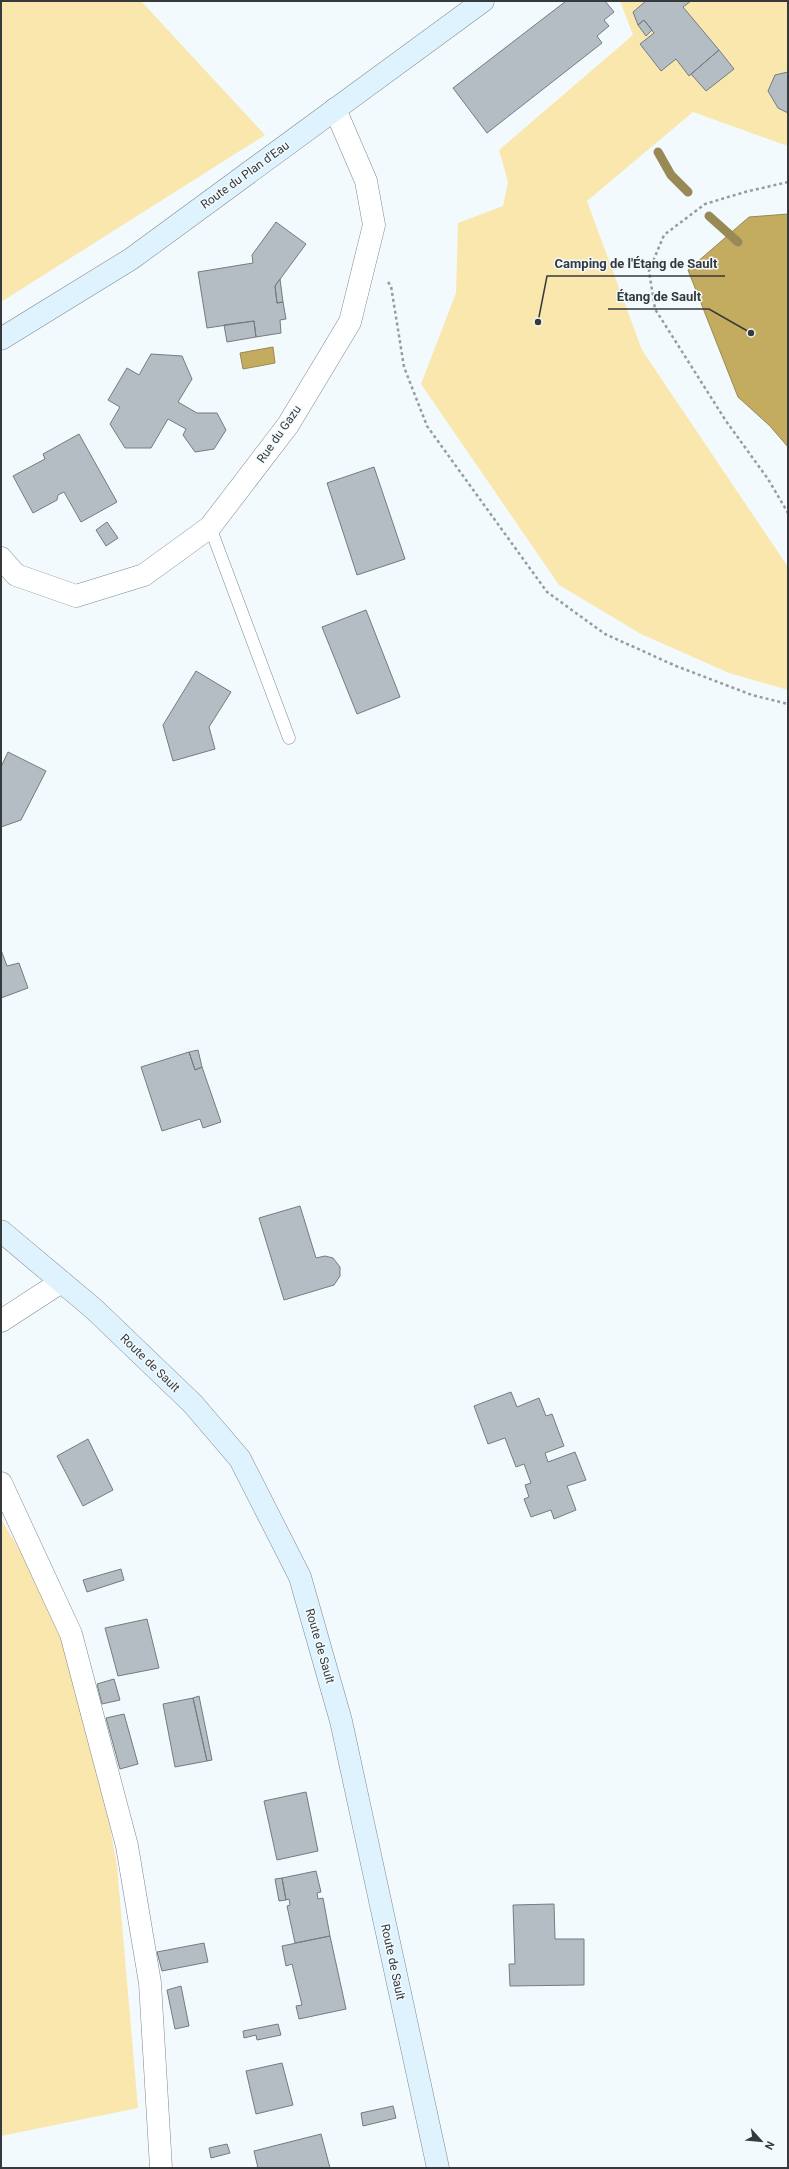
<svg xmlns="http://www.w3.org/2000/svg" width="789" height="2169" font-family="Roboto,sans-serif">
<style>
.green{fill:#f9e7ae}
.water{fill:#c3ab5f;stroke:#998954}
.lines{fill:none;stroke-linecap:round;stroke-linejoin:round}
.stream{stroke:#998954;stroke-width:9}
.building{fill:#b4bdc3;stroke:#747c81}
.lane-casing{stroke:#80898e;stroke-width:13}
.street-casing{stroke:#80898e;stroke-width:23}
.secondary-casing{stroke:#80898e;stroke-width:23}
.path{stroke:#969c9f;stroke-width:2.5;stroke-dasharray:3 3;stroke-linecap:butt}
.lane{stroke:#fff;stroke-width:12}
.street{stroke:#fff;stroke-width:22}
.secondary{stroke:#dff3ff;stroke-width:22}
.labels{text-anchor:middle;dominant-baseline:central;stroke-width:3;stroke-linejoin:round;paint-order:stroke}
.street-label{font-size:12px;fill:#363a3c;stroke:#f2fafe}
.leader{fill:none;stroke:#363a3c;stroke-width:1.5}
.callout-dot{fill:#363a3c;stroke:#f2fafe;stroke-width:1.5}
.callout-label{font-size:13px;text-anchor:middle;font-weight:bold;fill:#363a3c;stroke:#f2fafe;stroke-width:3;stroke-linejoin:round;paint-order:stroke}
</style>
<rect width="100%" height="100%" fill="#f2fafe"/>
<path class="green" d="M1,1h140l124,134 -264,167z
M620,1h168v145l-95,-34 -106,89 55,149 146,217v123l-59,-17 -88,-39 -82,-49 -138,-201 35,-91 2,-70 45,-17 5,-24 -9,-32 134,-115z
M1,1519l76,126 40,221 21,242 -137,28z"/>
<path class="water" d="M788,214v233l-18,-21 -32,-29 -50,-127 61,-53z
M273,347l2,16 -32,6 -3,-16z"/>
<g class="lines">
<path class="stream" d="M658,152l13,23 17,17
M709,216l29,26"/>
</g>
<path class="building" d="M566,1h39l9,11 -10,8 5,6 -12,10 5,7 -115,90 -34,-45z
M646,1h45l-8,6 36,43 -30,26 -13,-17 -15,12 -21,-27 14,-11 -10,-13 -6,5 -5,-13z
M644,20l8,10 -6,6 -8,-11z
M719,50l15,19 -28,22 -15,-17z
M788,72v41l-10,-5 -10,-17 7,-16z
M276,222l30,22 -31,42 2,17 6,-1 3,17 -6,1 1,13 -25,4 -2,-16 -47,7 -9,-56 55,-9 -1,-8z
M280,279l3,23 -6,1 -2,-17z
M254,321l2,16 -29,5 -3,-17z
M151,354l31,2 10,23 -14,23 19,11h20l9,17 -12,19 -19,3 -12,-17 3,-6 -18,-10 -17,29h-26l-15,-24 10,-17 -12,-7 19,-32 12,7z
M79,434l38,68 -36,20 -17,-30 -6,3 -1,5 -24,13 -20,-37 32,-17 -2,-5z
M374,467l31,92 -48,16 -30,-92z
M107,522l11,16 -12,8 -10,-16z
M366,610l34,87 -43,17 -35,-87z
M196,671l35,21 -22,35 6,22 -42,12 -10,-36z
M8,752l38,19 -25,49 -20,7v-60z
M1,950l6,16 12,-3 9,25 -27,10z
M198,1050l4,17 -7,3 -6,-18z
M189,1052l6,18 7,-3 19,55 -18,6 -3,-9 -38,12 -21,-64z
M300,1206l16,52 9,-2 8,2 7,9v9l-6,9 -50,15 -25,-82z
M511,1392l6,15 22,-9 7,18 6,-2 12,32 -19,7 3,9 27,-10 11,28 -19,6 9,24 -22,9 -3,-9 -20,7 -7,-18 5,-2 -4,-12 6,-2 -7,-19 -8,3 -11,-29 -17,6 -14,-38z
M88,1439l25,51 -30,16 -26,-50z
M121,1569l3,11 -37,12 -4,-12z
M147,1619l12,49 -41,8 -13,-48z
M114,1679l6,21 -18,4 -5,-20z
M199,1696l13,64 -5,1 -14,-63z
M193,1698l14,63 -32,6 -12,-63z
M124,1714l14,50 -18,5 -14,-51z
M306,1792l12,59 -41,9 -13,-59z
M316,1871l5,21 -4,1 1,6 5,-1 7,38 -35,7 -8,-37 3,-1 -1,-6 -3,1 -4,-22z
M282,1878l4,22 -7,1 -4,-22z
M554,1904l1,35h29v46l-74,1 -1,-22h6l-2,-59z
M330,1936l16,73 -47,10 -3,-13 6,-1 -10,-41 -6,2 -4,-20z
M204,1943l4,19 -46,9 -5,-19z
M181,1986l8,40 -14,3 -8,-39z
M278,2024l3,11 -24,5 -1,-5 -12,3 -1,-7z
M282,2063l11,42 -37,9 -10,-43z
M393,2106l3,12 -33,8 -2,-13z
M321,2134l9,34h-72l-4,-17z
M227,2144l3,9 -19,5 -2,-10z"/>
<g class="lines">
<defs>
<path id="lane" d="M210,527l79,211"/>
<path id="street" d="M1,558l15,17 60,21 68,-21 66,-48 78,-102 62,-103 24,-97 -8,-44 -31,-72
M1,1321l60,-39
M1,1483l70,151 56,212 23,137 11,185"/>
<path id="secondary" d="M1,339l130,-80 352,-258
M1,1231l93,78 99,95 47,55 60,118 41,144 97,447"/>
</defs>
<use href="#lane" class="lane-casing"/>
<use href="#street" class="street-casing"/>
<use href="#secondary" class="secondary-casing"/>
<path class="path" d="M788,182l-43,10 -40,12 -41,31 -15,36 6,38 71,112 42,58 20,34
M388,282l3,4 13,81 23,59 120,166 58,42 71,32 76,29 36,9"/>
<use href="#lane" class="lane"/>
<use href="#street" class="street"/>
<use href="#secondary" class="secondary"/>
</g>
<g class="labels">
<g class="street-label">
<text transform="translate(245 175) rotate(-36)">Route du Plan d'Eau</text>
<text transform="translate(279 434) rotate(-55)">Rue du Gazu</text>
<text transform="translate(150 1363) rotate(44)">Route de Sault</text>
<text transform="translate(320 1646) rotate(74)">Route de Sault</text>
<text transform="translate(393 1962) rotate(78)">Route de Sault</text>
</g>
</g>
<path class="leader" d="M538 322L547 276H725M751 333L709 309H608"/>
<g class="callout-dot">
<circle cx="538" cy="322" r="4"/>
<circle cx="751" cy="333" r="4"/>
</g>
<g class="callout-label">
<text x="636" y="268">Camping de l'Étang de Sault</text>
<text x="659" y="301">Étang de Sault</text>
</g>
<rect width="789" height="2169" fill="none" stroke="#363a3c" stroke-width="4"/>
<g transform="translate(761 2141) rotate(117)" stroke="#f2fafe" stroke-width="3" paint-order="stroke">
<path d="M0-3L7 15L0 10L-7 15Z" fill="#363a3c"/>
<text y="-6" font-size="11" font-weight="bold" text-anchor="middle" fill="#363a3c">N</text>
</g>
</svg>
